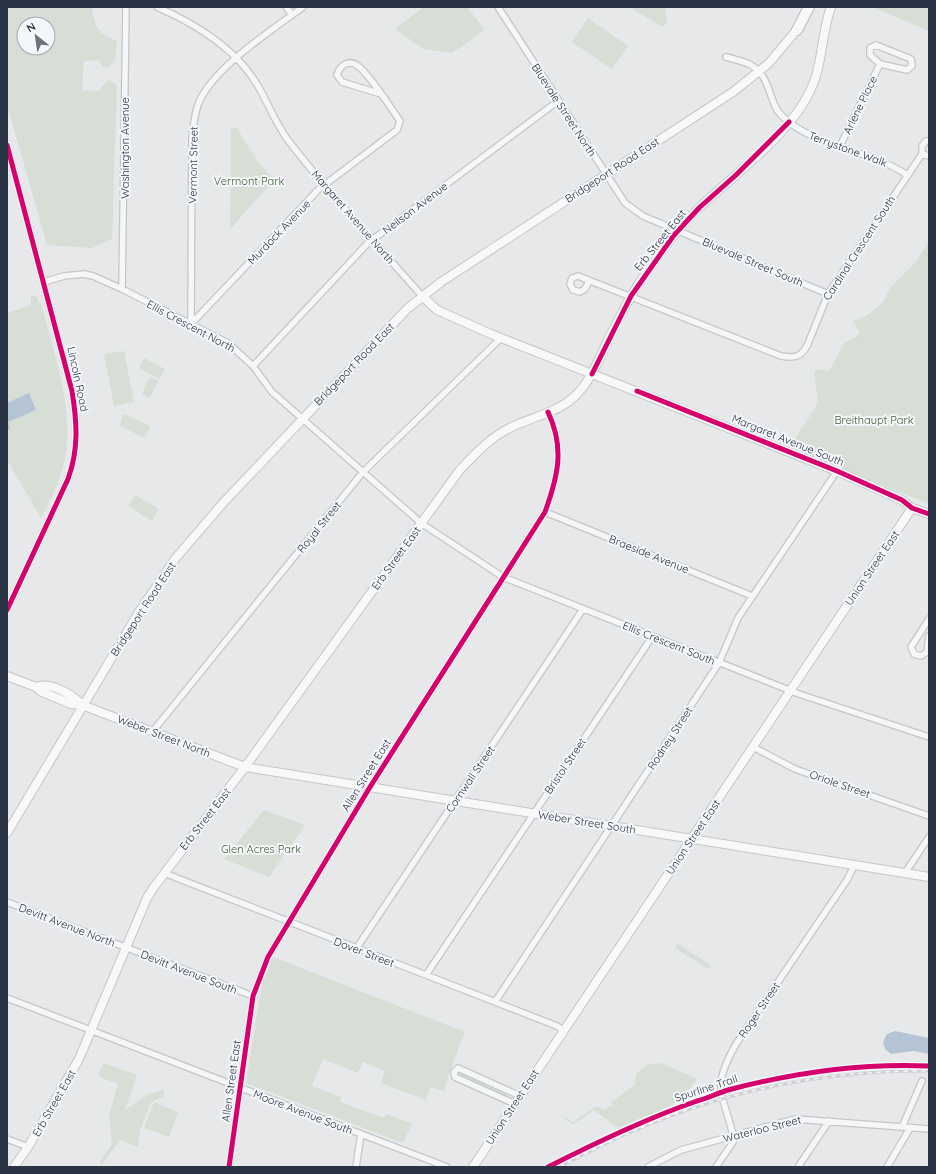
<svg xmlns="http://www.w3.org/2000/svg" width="936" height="1174" font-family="Quicksand,sans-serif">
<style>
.green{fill:#d6ded6;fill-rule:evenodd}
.water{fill:#b4c4d5}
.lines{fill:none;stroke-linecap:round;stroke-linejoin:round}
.street-casing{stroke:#c4c6c8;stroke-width:8}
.secondary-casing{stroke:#c4c6c8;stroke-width:10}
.highway-casing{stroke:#b8bbbf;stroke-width:12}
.street{stroke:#f5f6f7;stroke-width:5.5}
.secondary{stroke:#f8f8f8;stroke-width:8}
.highway{stroke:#f8f8f8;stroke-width:10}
.rail-casing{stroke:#cecfd2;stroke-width:3}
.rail{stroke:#f4f6f9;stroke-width:1.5;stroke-dasharray:4.5;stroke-linecap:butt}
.cycleway-casing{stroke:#f4f6f9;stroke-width:8}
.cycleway{stroke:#d6006c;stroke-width:5}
.labels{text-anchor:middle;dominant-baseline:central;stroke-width:4;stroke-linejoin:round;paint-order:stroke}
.street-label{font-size:11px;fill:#2b3445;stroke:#f4f6f9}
.park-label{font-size:11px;fill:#3f6138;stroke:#f4f6f9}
</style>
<rect width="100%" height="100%" fill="#e6e8ea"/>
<path class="green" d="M7,7h92l-7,2c4,21 5,23 25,32l-2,20 -7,7 -6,-1 -3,-7 -15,1 -2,29 16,1 10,-11 9,5 -5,154 -20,9 -45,-3 -40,-140zM24,24h24v24h-24z
M423,7h44l18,23 -33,23 -29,-4 -28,-20z
M635,7h30l2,17 -6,2 -27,-16z
M873,7h56v24z
M588,18l40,28 -16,23 -40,-27z
M236,127l25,39 14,13 -45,50 1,-100z
M929,241v263l-140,-57 25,-37 4,-10 -4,-28 4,-3 11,2 16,-29 10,-4 5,-5 -7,-12 15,-6 15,-13 7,-14 25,-25z
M31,296h5l3,7h2c12,48 32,100 25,150 -4,23 -14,45 -25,65l-34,-58v-147l24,-8z
M124,351l10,51 -20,4 -10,-52z
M144,358l21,11 -6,10 -20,-11z
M150,377l8,4 -8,17 -8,-4z
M124,414l26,12 -5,12 -26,-12z
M135,495l24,14 -7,12 -24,-15z
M264,810l41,15 -36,52 -45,-18z
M677,943l32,21 2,3 -4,1 -32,-20z
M273,957l192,75 -17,44 -4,15 -14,-4 -4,13 -45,-17 4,-12 -22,-9 -5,11 -35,-14 -11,27 29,11 -1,5 44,16 2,-4 26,10 -9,19 -157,-60 16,-99z
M104,1063l33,12 -12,35 23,-16 16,-4 -1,7 -12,5 -11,28 -2,17 -18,-7 -18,25 -3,-2 13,-19 -3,-28 9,-33 -15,-4 -5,-5z
M661,1063l36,16 -16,20 -12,8 -51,21 -24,-18 -21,14 -9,-6 1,-1 8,5 23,-16 10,4 4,-5 5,3 -4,-6 24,-18 1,-10 11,-9z
M458,1071l50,22 -1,4 -51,-21z
M154,1102l24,10 -9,25 -25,-9z"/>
<path class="water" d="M29,393l7,17 -28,12 2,6 -3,2v-27z
M895,1031l34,7v16l-16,-3 -22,3 -6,-5 -2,-7 4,-8z"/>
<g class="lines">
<defs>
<path id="street" d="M157,7c39,17 79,41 101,79 11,19 19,41 33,58 41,53 87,102 131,152
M286,7l6,8
M498,7l127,196 18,13 185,78
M876,45l35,14 1,7 -5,4 -27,-6 -10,-9v-7z
M726,57c8,2 16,4 23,7 19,10 19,28 27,44 3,6 9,11 14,15 35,26 82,28 117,52
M7,145l65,246c5,31 7,58 -4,88l-61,131
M840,146l40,-82
M922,154l7,2
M589,281l-4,8 -5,3 -7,-2 -3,-6 2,-6 6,-2 203,80c13,2 19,2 26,-10l21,-52 94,-140v-8l4,-5h3
M44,282l20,-6 20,-2 9,2 29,13 106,54 25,23 19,26 149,131 82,54 296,117 130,43
M122,289l4,-282
M191,324l128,-135 78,-59 3,-9c-10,-14 -29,-45 -42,-55 -9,-7 -18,-1 -21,9l5,7 39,12
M191,324l1,-187c2,-14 3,-29 10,-41 19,-33 70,-66 101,-89
M253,366l115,-123 190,-142
M545,512l207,84
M929,619l-18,28 3,7 7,2 6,-4 2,-16
M153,731l210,-259 138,-134
M753,747l42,22 134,47
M164,873l393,153 7,5
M905,873l24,-36
M7,902l246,94
M356,949l227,-340
M426,975l226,-338
M7,998l440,169
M495,1002l224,-339 19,-45 99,-147
M515,1104l-60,-27 -1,-5 4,-4 62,28
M902,1127l20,-46
M7,1139l21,8
M229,1167l24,-171 15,-39 102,-170 175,-275c13,-36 20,-64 3,-100
M356,1167l5,-33
M648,1167l33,-17 114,-31 134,10
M716,1167l17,-25v-7c-11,-45 -22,-46 3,-91l111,-164 8,-16
M798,1167l31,-46
M887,1167l23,-39"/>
<path id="secondary" d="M422,296l15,14 54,24 346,137 65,29 10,8 17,6
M7,676l29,11 4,4 31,13 11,1 163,62 684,110
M36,687c14,-6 37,8 46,18
M7,833l132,-221 36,-53 48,-56 184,-194 34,-27 292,-190 36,-29 31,-37
M14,1167l14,-20 51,-88 68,-161 7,-11 91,-120 214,-296c17,-18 32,-35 55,-45 19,-9 44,-14 60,-29 16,-15 23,-34 32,-53 11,-22 22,-45 36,-65 17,-26 36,-51 58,-72 35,-33 90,-73 110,-116 13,-26 11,-57 21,-84
M473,1167l439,-659"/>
<path id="highway" d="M797,30l12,-23"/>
</defs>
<use href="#street" class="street-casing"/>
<use href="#secondary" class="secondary-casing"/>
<use href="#highway" class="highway-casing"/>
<use href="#street" class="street"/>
<use href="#secondary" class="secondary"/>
<use href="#highway" class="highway"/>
<defs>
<path id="rail" d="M560,1167c117,-64 234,-97 369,-96"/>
</defs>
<use href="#rail" class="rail-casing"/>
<use href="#rail" class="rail"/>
<defs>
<path id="cycleway" d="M7,145l65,246c5,31 7,58 -4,88l-61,131
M592,374l39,-78 43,-61 26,-28 36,-32 53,-53
M637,391l200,80 65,29 10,8 17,6
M229,1167l24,-171 15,-39 102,-170 175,-275c13,-36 20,-64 3,-100
M548,1167c49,-25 97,-48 149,-66 11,-3 21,-8 31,-11 64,-17 135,-27 201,-24"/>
</defs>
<use href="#cycleway" class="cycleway-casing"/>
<use href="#cycleway" class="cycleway"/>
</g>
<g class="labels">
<g class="street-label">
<text transform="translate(860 105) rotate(-64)">Arlene Place</text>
<text transform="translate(564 110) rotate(57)">Bluevale Street North</text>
<text transform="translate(125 148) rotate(-90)">Washington Avenue</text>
<text transform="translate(848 149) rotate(20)">Terrystone Walk</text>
<text transform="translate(193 165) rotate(-89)">Vermont Street</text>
<text transform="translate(612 170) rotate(-33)">Bridgeport Road East</text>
<text transform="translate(415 208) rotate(-37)">Neilson Avenue</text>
<text transform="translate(353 217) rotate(49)">Margaret Avenue North</text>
<text transform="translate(279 232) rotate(-46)">Murdock Avenue</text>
<text transform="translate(660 240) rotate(-51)">Erb Street East</text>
<text transform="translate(859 248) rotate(-57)">Cardinal Crescent South</text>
<text transform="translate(753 262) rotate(23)">Bluevale Street South</text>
<text transform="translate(191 326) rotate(28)">Ellis Crescent North</text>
<text transform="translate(354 364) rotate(-46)">Bridgeport Road East</text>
<text transform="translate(78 379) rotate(78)">Lincoln Road</text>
<text transform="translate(788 440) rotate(22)">Margaret Avenue South</text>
<text transform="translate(319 527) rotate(-51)">Royal Street</text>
<text transform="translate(649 554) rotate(22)">Braeside Avenue</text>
<text transform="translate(396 558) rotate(-54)">Erb Street East</text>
<text transform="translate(872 568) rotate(-56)">Union Street East</text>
<text transform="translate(143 609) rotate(-57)">Bridgeport Road East</text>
<text transform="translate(669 643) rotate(22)">Ellis Crescent South</text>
<text transform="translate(164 736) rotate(21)">Weber Street North</text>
<text transform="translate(670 738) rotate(-57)">Rodney Street</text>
<text transform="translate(565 766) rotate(-56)">Bristol Street</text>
<text transform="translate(366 775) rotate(-58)">Allen Street East</text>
<text transform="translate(470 779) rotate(-56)">Cornwall Street</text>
<text transform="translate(840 784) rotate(19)">Oriole Street</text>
<text transform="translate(205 819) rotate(-52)">Erb Street East</text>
<text transform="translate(587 822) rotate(9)">Weber Street South</text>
<text transform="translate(693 837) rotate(-56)">Union Street East</text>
<text transform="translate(67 925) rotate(21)">Devitt Avenue North</text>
<text transform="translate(364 952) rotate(21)">Dover Street</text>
<text transform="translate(189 972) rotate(21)">Devitt Avenue South</text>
<text transform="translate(759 1010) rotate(-56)">Roger Street</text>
<text transform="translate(231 1081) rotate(-82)">Allen Street East</text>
<text transform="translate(706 1088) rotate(-18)">Spurline Trail</text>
<text transform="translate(54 1103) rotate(-60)">Erb Street East</text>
<text transform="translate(512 1107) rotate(-57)">Union Street East</text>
<text transform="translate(303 1112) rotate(21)">Moore Avenue South</text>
<text transform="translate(762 1129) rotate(-14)">Waterloo Street</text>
</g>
<g class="park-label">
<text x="249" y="181">Vermont Park</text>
<text x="874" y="420">Breithaupt Park</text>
<text x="261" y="849">Glen Acres Park</text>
</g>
</g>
<rect width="936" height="1174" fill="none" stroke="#2b3445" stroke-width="16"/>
<g transform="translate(36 36) rotate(330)"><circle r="19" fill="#f4f6f9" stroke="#a4a8b1"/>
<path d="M0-3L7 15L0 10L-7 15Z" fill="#6c737f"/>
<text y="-6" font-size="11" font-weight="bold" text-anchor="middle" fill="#2b3445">N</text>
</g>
</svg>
